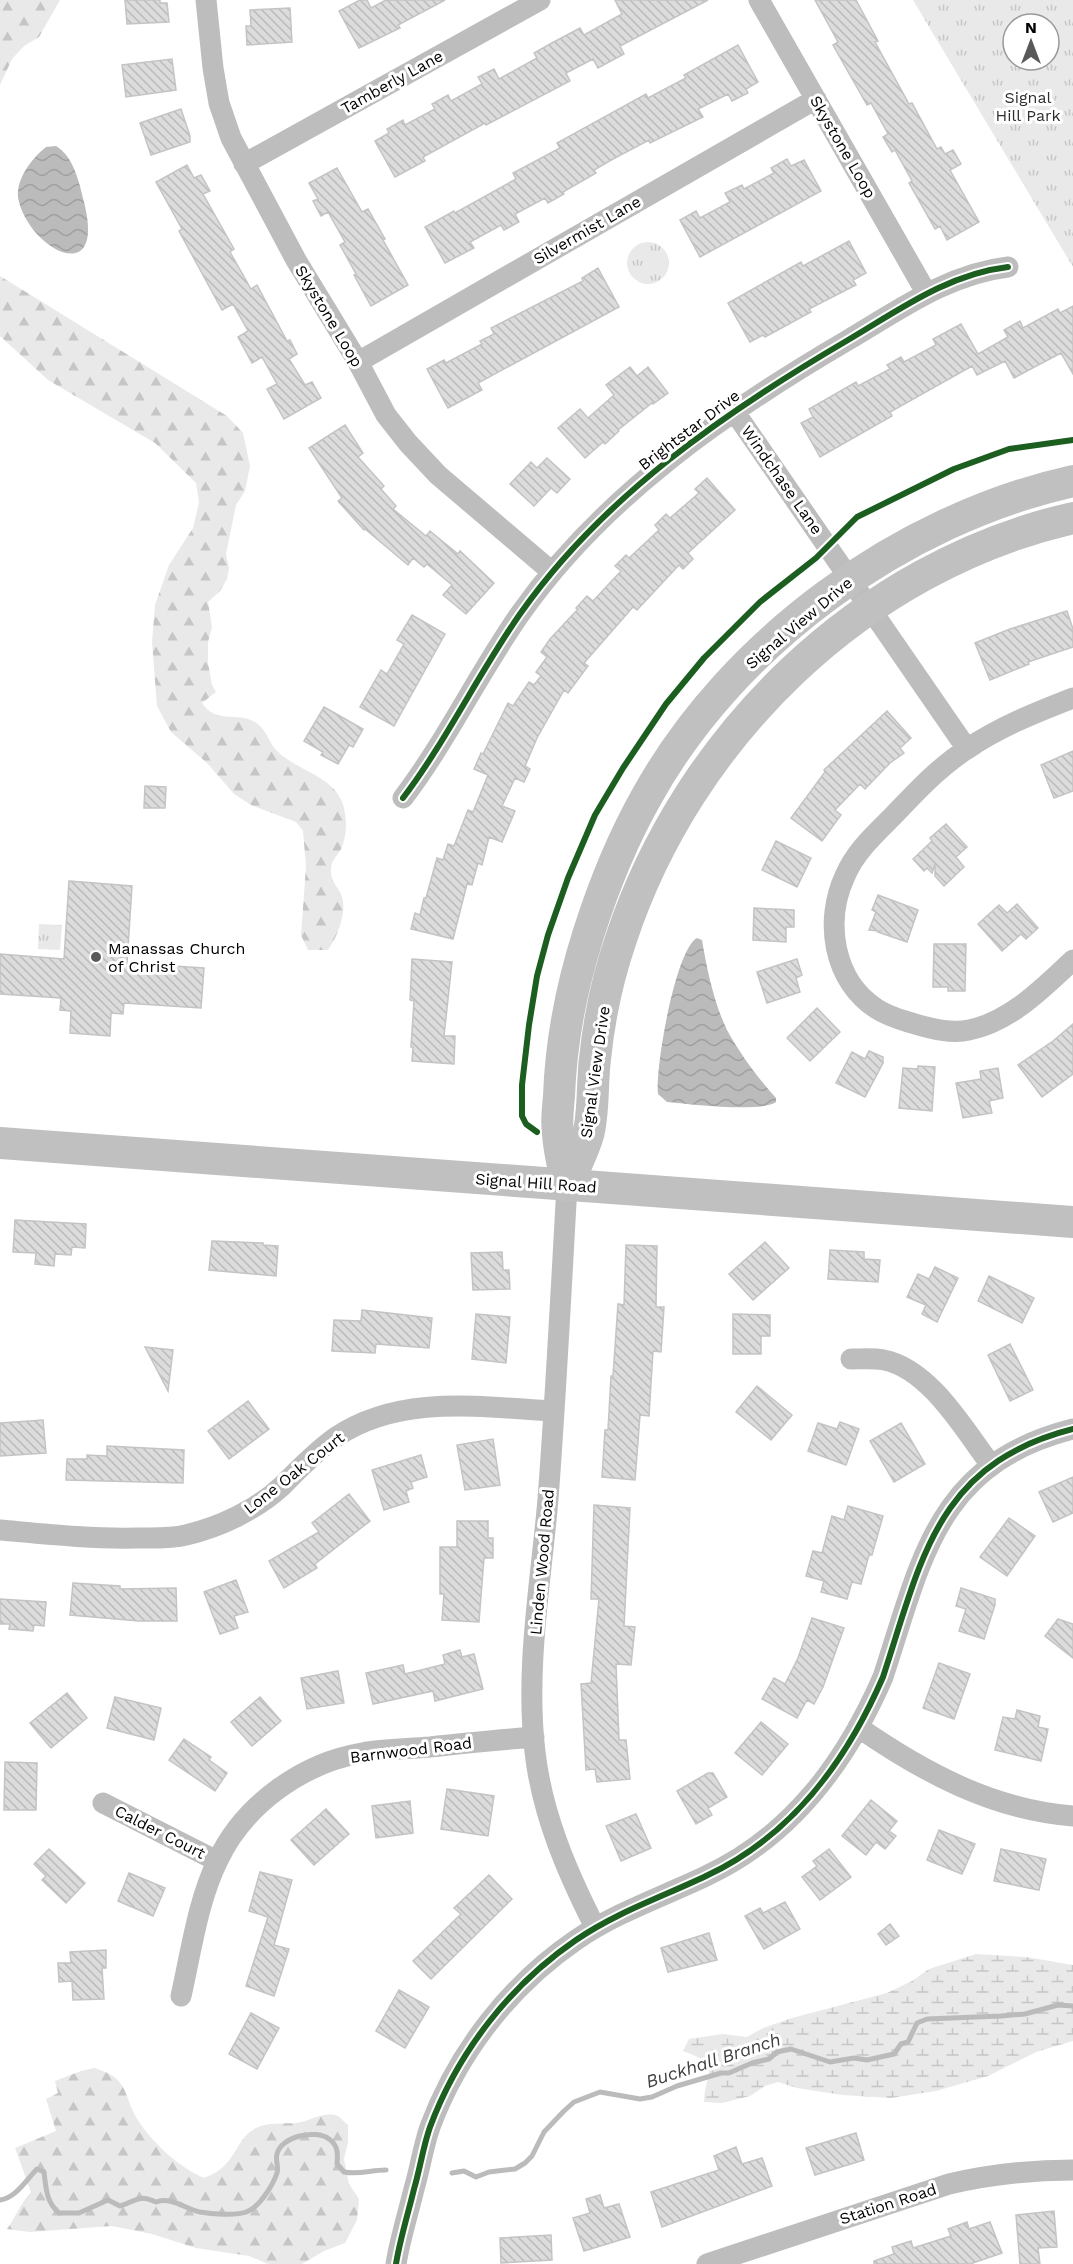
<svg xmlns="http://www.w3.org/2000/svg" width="1073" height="2264" font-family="'Work Sans',sans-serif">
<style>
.forest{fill:url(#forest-firs)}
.wetland{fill:url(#wetland-marsh)}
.park{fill:url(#park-tufts);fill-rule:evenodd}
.water{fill:url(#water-waves)}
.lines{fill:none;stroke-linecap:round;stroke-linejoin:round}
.stream{stroke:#bbb;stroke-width:5}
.building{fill:url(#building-back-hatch);stroke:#c4c4c4;stroke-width:1.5}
.minor{stroke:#bdbdbd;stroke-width:21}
.secondary{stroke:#c0c0c0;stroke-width:32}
.cycleway-casing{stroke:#fff;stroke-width:10}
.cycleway{stroke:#1b5e20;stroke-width:6}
.poi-dot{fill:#595959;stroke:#fff;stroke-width:2}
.labels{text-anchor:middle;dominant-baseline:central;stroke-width:6;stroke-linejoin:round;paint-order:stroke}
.street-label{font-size:16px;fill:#000;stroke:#fff}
.park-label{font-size:16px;fill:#2e2e2e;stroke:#fff}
.poi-label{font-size:16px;fill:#000;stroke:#fff;text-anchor:start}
.water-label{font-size:18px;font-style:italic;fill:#3f3f3f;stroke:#fff}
</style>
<defs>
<pattern id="forest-firs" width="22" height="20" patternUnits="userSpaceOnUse" patternTransform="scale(1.5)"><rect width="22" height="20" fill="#e9e9e9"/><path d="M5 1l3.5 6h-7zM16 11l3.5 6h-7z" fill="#c6c6c6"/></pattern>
<pattern id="wetland-marsh" width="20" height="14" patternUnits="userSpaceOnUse" patternTransform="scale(1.5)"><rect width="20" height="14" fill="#e9e9e9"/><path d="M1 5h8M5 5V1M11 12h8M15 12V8" fill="none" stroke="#c6c6c6"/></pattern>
<pattern id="park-tufts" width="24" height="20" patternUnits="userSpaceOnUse" patternTransform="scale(1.5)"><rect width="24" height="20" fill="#e9e9e9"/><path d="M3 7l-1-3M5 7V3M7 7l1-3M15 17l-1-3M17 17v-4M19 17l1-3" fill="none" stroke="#c6c6c6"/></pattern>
<pattern id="water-waves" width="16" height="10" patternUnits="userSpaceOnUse" patternTransform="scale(1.5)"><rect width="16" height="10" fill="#bbb"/><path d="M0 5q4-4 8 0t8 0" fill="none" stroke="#9f9f9f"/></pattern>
<pattern id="building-back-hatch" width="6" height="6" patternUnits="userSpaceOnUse" patternTransform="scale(1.5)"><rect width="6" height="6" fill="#dcdcdc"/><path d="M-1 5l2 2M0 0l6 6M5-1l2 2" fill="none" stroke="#bbb"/></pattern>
</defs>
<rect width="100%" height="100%" fill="#fff"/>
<path class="forest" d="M0,0h60l-21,37 -15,9 -12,13 -12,26z
M0,276l227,140 16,17 7,33 -5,25 -9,14 -10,49 3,14 -2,11 -7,12 -12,11 4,25 -4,15v21l4,22 4,7 -14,11c15,22 34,8 53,19 12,7 13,20 22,29 22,22 63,25 68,62 2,11 1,26 -4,36 -5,9 -11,12 -10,24 1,9 6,13 10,21 7,16 -3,42 -13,56h-20l-7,-15 5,-69 -3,-35 -7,-9 -45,-17 -17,-11 -27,-31 -36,-31 -14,-26 -5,-64 3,-37 14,-40 24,-37 6,-26 -3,-19 -41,-40 -107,-63 -48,-44z
M94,2068c37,10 28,28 45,54 17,24 38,44 65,56 34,-12 29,-38 52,-50 12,-6 29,-4 41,-5 14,-2 26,-12 41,-7 3,2 7,7 10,9v17l-4,17 5,25 10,15 -2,21 -12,23 -21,8 -22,13h-34l-19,-8 -53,-8 -44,-14 -40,-8 -82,6 -23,-3c10,-14 13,-25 24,-37l-16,-44 41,-17 -10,-32 12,-6 -3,-12 26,-10z"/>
<path class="wetland" d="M976,1954l50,3 47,8v76l-37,11 -48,24 -52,15 -45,7 -49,-3 -45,-7 -19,-6 -13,4 -15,10 -28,7 -18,-1c1,-33 20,-36 -21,-51l6,-12 34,-5 24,3 16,-9 29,-10 95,-25 25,-12 17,-12z"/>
<path class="park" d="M913,0h160v267zM1013,24h36v36h-36z
M627 263a21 21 0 1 1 42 0a21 21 0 1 1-42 0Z
M39,924l23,1 -2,25 -22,-1z"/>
<path class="water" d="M56,146c18,11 23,36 28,56 22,86 -52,49 -65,0 -6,-20 13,-44 27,-55z
M697,938l5,2c5,30 12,63 25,90 13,24 31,48 49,68v4c-15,11 -88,2 -109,0l-9,-8c-3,-25 17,-144 39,-156z"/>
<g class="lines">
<path class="stream" d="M452,2173l12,-2 12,6 13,-5 26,-3 10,-6 7,-7 12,-24 20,-21 10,-9 26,-10 40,7 12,-2 25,-11 44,-13h8l23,-10 17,-4 8,-7 14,-3 39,13 24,-4 13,2 27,-6 7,-10 7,-2 9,-19 10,-4 74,-3 24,-2 33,-9 15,1
M0,2200c16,-2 26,-20 37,-31l7,3c2,16 2,30 15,41h20l29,-13 12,6c17,-5 17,-12 36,-4 14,-6 30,7 44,10 11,2 36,4 46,0 13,-4 27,-27 31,-39 2,-6 -2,-13 0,-19 4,-18 39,-25 52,-15 9,6 9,15 8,25l7,8c15,3 27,-2 42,-2"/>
</g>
<path class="building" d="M125,0h35v3h7l2,19 -42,2z
M360,0h7l4,8 15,-8h59l-47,25 2,3 -41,20 -20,-37z
M615,0h93l-88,46 4,8 -26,14 -5,-9 -27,14 4,8 -84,44 -1,-2 -62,34 2,4 -30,16 -20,-36 14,-8 -2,-4 16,-9 2,5 30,-16 -3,-5 16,-9 3,6 31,-17 -4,-7 16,-8 5,10 38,-21 -3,-5 16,-9 30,-16 4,7 38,-21z
M815,0h41l22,41 -3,1 34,62 3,-1 25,46 4,-2 4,7 8,-4 8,14 -11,6 29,52 -32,18 -7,-14 -5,3 -26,-46 3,-2 -17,-31 -3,2 -9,-15 5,-3 -17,-31 -4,2 -34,-60 5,-3z
M290,8l2,34 -45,3 -1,-19h5l-1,-16z
M738,45l20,37 -12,7 2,4 -16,8 -4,-7 -30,15 5,8 -53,26 -1,-3 -36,19 -19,11 2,3 -33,19 1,2 -16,9 -3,-5 -30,16 4,8 -15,8 -3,-5 -31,17 4,6 -29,15 -20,-36 29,-16 1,2 61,-34 -3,-6 47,-25 -3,-5 89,-49 2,4 38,-20 -2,-3z
M172,59l4,31 -50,7 -4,-32z
M181,109l9,27v6l-39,13 -11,-32z
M787,159l4,7 13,-6 17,31 -121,66 -20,-37 16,-9 4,7 30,-16 -5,-9 17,-8 2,4 30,-16 -3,-5z
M187,165l7,13 7,-3 9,16 -7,3 31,55 -4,3 21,37 6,-4 30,56 3,-1 7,14 -8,5 16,26 7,-3 9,16 -37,21 -17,-30 10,-5 -15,-27 -10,6 -14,-26 10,-6 -15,-27 -11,6 -43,-79 3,-2 -26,-47z
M337,168l25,44 6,-3 17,30 -2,1 25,45 -37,21 -17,-31 2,-1 -16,-29 5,-3 -17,-30 -7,4 -8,-15 5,-2 -9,-16z
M849,241l17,32 -13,7 3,5 -47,24 2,3 -46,25 -2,-2 -13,7 -22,-39 73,-41 2,4z
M598,268l21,39 -141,76 4,7 -34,18 -21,-39 17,-9 2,3 36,-19 -2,-3 14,-7 -3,-6 92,-47 -1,-3z
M1073,306v68l-12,-21 -47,25 -9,-17 -28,14 -5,-9 -82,46 2,4 -72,41 -19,-34 12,-6 -4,-8 47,-27 2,4 32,-17 -3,-4 14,-8 3,5 32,-17 -3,-6 28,-15 17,30 30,-17 -4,-7 16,-9 3,7 35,-19 2,4z
M630,367l7,9 11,-9 20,26 -15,11 -1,-1 -34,27 1,1 -14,13 -2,-2 -18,16 -27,-30 22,-19 8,9 26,-23 -8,-10z
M345,425l18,28 -5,4 26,29 -3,3 15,17 -3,3 33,27 4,-5 28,23 2,-3 34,32 -28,31 -23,-19 9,-10 -25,-21 -3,3 -11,-9 -5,7 -43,-36 -1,1 -26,-29 4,-3 -33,-50z
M547,458l23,21 -13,14 -6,-5 -17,18 -24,-22 21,-22 6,6z
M707,478l28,32 -47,43 5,6 -10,10 -4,-4 -42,45 -4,-3 -49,56 4,3 -20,27 -4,-3 -27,48 -12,28 5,3 -6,13 -9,-4 -13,28 13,5 -13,31 -13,-5 -7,28 -4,-2 -6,22 -5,-1 -14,55 -42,-10 4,-16 5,2 4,-17h2l11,-40 6,2 5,-16 6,2 14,-36 5,2 15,-37 -14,-6 7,-16 2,1 25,-51 5,3 16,-24 5,3 7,-9 -5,-4 11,-15 -6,-5 9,-13 28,-30 -2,-1 11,-12 6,5 28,-30 -6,-5 11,-11 3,3 30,-28 -4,-5 11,-11 4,4 29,-25 -4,-4z
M1067,611l6,18v18l-45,15 1,2 -39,16 -15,-37 35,-14z
M412,615l33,19 -51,92 -34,-19 21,-37 6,4 17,-30 -7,-4z
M324,707l39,22 -10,18 -4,-2 -11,19 -17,-9 2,-3 -19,-11z
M887,711l24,27 -11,10 4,5 -14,10 -25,26 -5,-5 -25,26 6,5 -19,26 -31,-23 34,-46 -1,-2z
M1073,751v40l-19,7 -13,-33z
M145,786l21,1 -1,21h-21z
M946,824l21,23 -11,10 8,10 -20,19 -9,-10v-12l-3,9 -5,-5 -3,3 -11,-12 19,-18 -2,-3z
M776,841l35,17 -14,29 -35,-17z
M69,881l63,5 -5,77 77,5 -3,40 -77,-5 -1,11 -12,-1 -1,23 -40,-3 1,-22 -11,-1 1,-12 -61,-4v-40l64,5z
M878,895l40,15 -11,32 -29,-10 2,-1 -11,-1 7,-18 -4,-2z
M1017,904l21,24 -12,11 -5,-5 -19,17 -24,-27 21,-19 8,8z
M754,908l40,2v17h-8v15l-33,-2z
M934,944h32l-1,47h-17v-4h-15z
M412,959l40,3 -8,74h11l-1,28 -42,-3 1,-14h-2l3,-46 -4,-1z
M797,959l5,16 -6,3 4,14 -33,11 -10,-31z
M817,1008l23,24 -30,29 -23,-23z
M1073,1024v50l-31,23 -24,-32 35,-24z
M869,1051l14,6v6l-18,34 -29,-14 16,-31 13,7z
M918,1066l17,1 -3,44 -33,-3 4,-40 15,1z
M998,1068l5,30 -14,3 3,12 -29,5 -7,-35 25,-4 -1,-8z
M15,1220l71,4 -1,24 -13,-1 -1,8 -16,-1 -1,12 -19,-2 1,-11 -23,-1z
M212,1241l51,2v2l15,1 -2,30 -67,-6z
M765,1242l24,26 -36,32 -24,-26z
M626,1245l31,1 -1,61h8l-3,45 -8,-1 -4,65 -9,-1 -5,65 -33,-3 3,-47h3l3,-54h2l5,-72 6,1z
M830,1250l34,2v7l16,1 -2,22 -50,-3z
M502,1252l1,18h6l1,19 -37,1 -2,-37z
M935,1267l23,11 -21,44 -15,-8 4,-9 -19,-8 11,-23 11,5z
M989,1276l45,22 -12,25 -44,-22z
M362,1310l70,8 -3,30 -53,-4 -1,9 -43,-2 2,-31 27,1z
M476,1314l34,3 -4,46 -34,-4z
M733,1314l37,1v21h-9v18h-28z
M1010,1344l23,46 -23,11 -22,-46z
M145,1347l28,3 -5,41z
M757,1386l35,29 -21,25 -35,-28z
M248,1401l21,28 -40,30 -21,-28z
M43,1420l3,33 -46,3v-33z
M840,1422l19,7 -13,36 -38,-14 10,-28 19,6z
M901,1423l24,41 -31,18 -24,-41z
M493,1439l7,46 -35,5 -8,-45z
M107,1446l77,4 -1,33 -117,-3 1,-21h20v-4l20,1z
M421,1455l6,22 -16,5 2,6 -7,3 3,11 -25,8 -12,-40z
M1073,1477v36l-20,9 -14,-30z
M349,1494l21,27 -55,43 2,4 -33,20 -15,-27 50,-29 -7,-9z
M594,1505l36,3 -6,118 11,1 -4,38 -15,-1 3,76h7l4,39 -33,3 -2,-13 -9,1 -5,-86 10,-1 8,-84h-8z
M848,1506l35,10 -11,39h-3l-8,29 -9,-2 -5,17 -26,-7 3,-11 -18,-5 7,-25 9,2 10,-37 12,4z
M1009,1518l26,18 -28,40 -27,-19z
M457,1521h31v17h5v20h-9l-5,64 -37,-2 2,-26h-4v-47h17z
M236,1580l12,32 -14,4 4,12 -18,6 -16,-42z
M73,1583l47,3v3l56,-1 1,33h-38l-69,-6z
M961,1588l34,11v6l-11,34 -25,-8 7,-22 -10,-3z
M0,1599l46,3 -2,24 -10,-1 -1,6 -24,-2 1,-5h-10z
M812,1618l32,10 -21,59 -9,17 -7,-4 -10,18 -35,-19 12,-21 11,6 13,-26z
M1058,1619l15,5v34l-28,-22z
M460,1650l2,7 12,-3 9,35 -48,12 -2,-10 -60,13 -7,-31 37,-8 2,9 40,-10 -2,-9z
M939,1663l31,11 -16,45 -31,-11z
M338,1671l6,32 -37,6 -6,-31z
M67,1693l20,25 -36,30 -21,-25z
M115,1697l46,11 -7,32 -47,-12z
M260,1697l21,24 -29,25 -21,-24z
M1017,1710l23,6 -2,11 10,2 -7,32 -46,-11 8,-33 12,2z
M761,1722l27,22 -26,31 -27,-22z
M184,1739l27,18 -2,3 18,13 -12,18 -46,-31z
M5,1762l32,1 -1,47h-32z
M708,1773h5l14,24 -19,11 4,7 -16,9 -19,-33z
M447,1789l47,7 -6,40 -47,-7z
M871,1800l26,21 -8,10 7,5 -11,13 -9,-7 -10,13 -24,-19z
M410,1801l3,32 -37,5 -4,-32z
M326,1809l23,25 -35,31 -23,-25z
M636,1814l15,34 -30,13 -15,-35z
M939,1830l36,14 -13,30 -35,-14z
M49,1849l36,34 -19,20 -24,-23 4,-4 -12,-12z
M829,1849l22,28 -31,23 -18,-23 15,-11 -4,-5z
M1001,1849l45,10 -7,31 -45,-9z
M260,1872l32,8 -18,65 15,4 -15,47 -28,-10 22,-69 -19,-6z
M129,1873l36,15 -12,28 -35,-15z
M489,1875l23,24 -81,80 -18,-18 48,-47 -7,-6z
M785,1902l15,27 -36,20 -19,-33 15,-8 3,5z
M890,1924l9,12 -13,9 -8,-11z
M709,1933l8,27 -49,12 -7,-24z
M106,1950v18h-4l2,31 -31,1 -1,-19 -13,1 -1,-19h13l-1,-11z
M399,1990l30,17 -24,41 -29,-17z
M251,2013l28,15 -22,41 -28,-15z
M856,2133l8,27 -49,15 -9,-27z
M736,2147l6,17 20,-6 10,28 -110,41 -11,-35 68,-22 -5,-14z
M600,2195l4,13 15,-4 11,33 -46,14 -11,-33 17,-5 -4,-14z
M1054,2211l3,36 -19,1 2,16h-20l-4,-49z
M967,2222l2,7 21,-7 12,31 -32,11h-96v-3l20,-7 -2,-7 19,-6 2,7 38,-12 -3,-7z
M551,2235l1,25 -51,3 -1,-25z"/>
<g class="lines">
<path class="minor" d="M206,0l7,68 6,35 12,35 65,122 62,102 28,53 22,28 30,32 114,97
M759,0l168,294
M244,164l296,-164
M358,362l458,-263
M734,411l233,338
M1073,698c-36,14 -74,29 -106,51 -28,18 -51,43 -74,67 -18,18 -38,36 -48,60 -21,45 -12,105 32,133 12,8 25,11 38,15 17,5 37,10 54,6 41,-8 74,-42 104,-70
M403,798c44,-58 75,-124 117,-184 83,-118 205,-202 328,-274 51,-30 100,-66 160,-73
M567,1186c-6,104 -11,208 -19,313 -7,83 -23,169 -13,253 7,62 32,120 60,175
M851,1359c11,0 22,-1 33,1 46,9 81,71 107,105
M0,1530c45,4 91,9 136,8 17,0 34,1 50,-3 34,-8 70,-25 96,-49 17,-17 34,-35 54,-49 64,-43 144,-30 217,-26
M858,1727c65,45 135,83 215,89
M103,1803l114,58
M181,1996c10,-44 17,-96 37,-136 26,-55 84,-97 144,-107 22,-4 46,-4 68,-6 35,-4 69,-7 104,-10
M396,2264c4,-25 12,-50 18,-75 6,-20 9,-42 16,-62 28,-75 80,-142 146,-187 41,-28 86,-43 130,-64 86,-40 140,-114 177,-199 39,-118 53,-213 190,-248
M707,2264l242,-80c43,-10 80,-14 124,-14"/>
<path class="secondary" d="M0,1143l1073,79
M567,1186c-3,-17 -8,-35 -9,-52 -2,-12 0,-26 1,-38 2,-56 13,-111 30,-164 15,-47 33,-92 58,-136 85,-154 255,-277 426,-315
M567,1186c7,-17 16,-34 21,-51 6,-20 4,-54 7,-76 4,-40 13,-82 26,-120 67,-203 241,-373 452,-421"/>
<defs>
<path id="cycleway" d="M403,798c44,-58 75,-124 117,-184 83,-118 205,-202 328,-274 51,-30 100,-66 160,-73
M537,1132l-11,-8 -4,-8v-31l7,-60 8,-49 11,-41 20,-57 27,-63 28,-47 43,-64 38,-46 56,-56 56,-44 41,-41 97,-48 55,-20 64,-9
M396,2264c4,-25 12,-50 18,-75 6,-20 9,-42 16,-62 28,-75 80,-142 146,-187 41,-28 86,-43 130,-64 86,-40 140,-114 177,-199 39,-118 53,-213 190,-248"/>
</defs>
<use href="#cycleway" class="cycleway-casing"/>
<use href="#cycleway" class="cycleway"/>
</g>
<circle class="poi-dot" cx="96" cy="957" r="6"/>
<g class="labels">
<g class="street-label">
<text transform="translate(392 82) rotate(-29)">Tamberly Lane</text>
<text transform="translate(843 147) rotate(60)">Skystone Loop</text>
<text transform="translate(587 230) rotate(-30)">Silvermist Lane</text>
<text transform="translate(329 316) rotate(59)">Skystone Loop</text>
<text transform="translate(689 430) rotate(-37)">Brightstar Drive</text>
<text transform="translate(782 480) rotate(55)">Windchase Lane</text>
<text transform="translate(799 623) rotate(-40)">Signal View Drive</text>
<text transform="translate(595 1072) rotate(-82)">Signal View Drive</text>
<text transform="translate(536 1183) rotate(4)">Signal Hill Road</text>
<text transform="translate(294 1473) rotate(-38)">Lone Oak Court</text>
<text transform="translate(542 1562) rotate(-85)">Linden Wood Road</text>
<text transform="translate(411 1750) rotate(-7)">Barnwood Road</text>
<text transform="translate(160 1832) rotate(27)">Calder Court</text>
<text transform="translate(888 2204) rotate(-18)">Station Road</text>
</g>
<g class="park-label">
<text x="1028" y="97">Signal<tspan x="1028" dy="18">Hill Park</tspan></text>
</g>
<g class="poi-label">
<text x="108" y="948">Manassas Church<tspan x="108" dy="18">of Christ</tspan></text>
</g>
<g class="water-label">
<text transform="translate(713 2060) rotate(-18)">Buckhall Branch</text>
</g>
</g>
<g transform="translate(1031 42)"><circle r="28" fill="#ffffff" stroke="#999999" stroke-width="1.5"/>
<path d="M0-4.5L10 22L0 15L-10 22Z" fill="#595959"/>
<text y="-9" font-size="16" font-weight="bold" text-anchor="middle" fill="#000000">N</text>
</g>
</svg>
